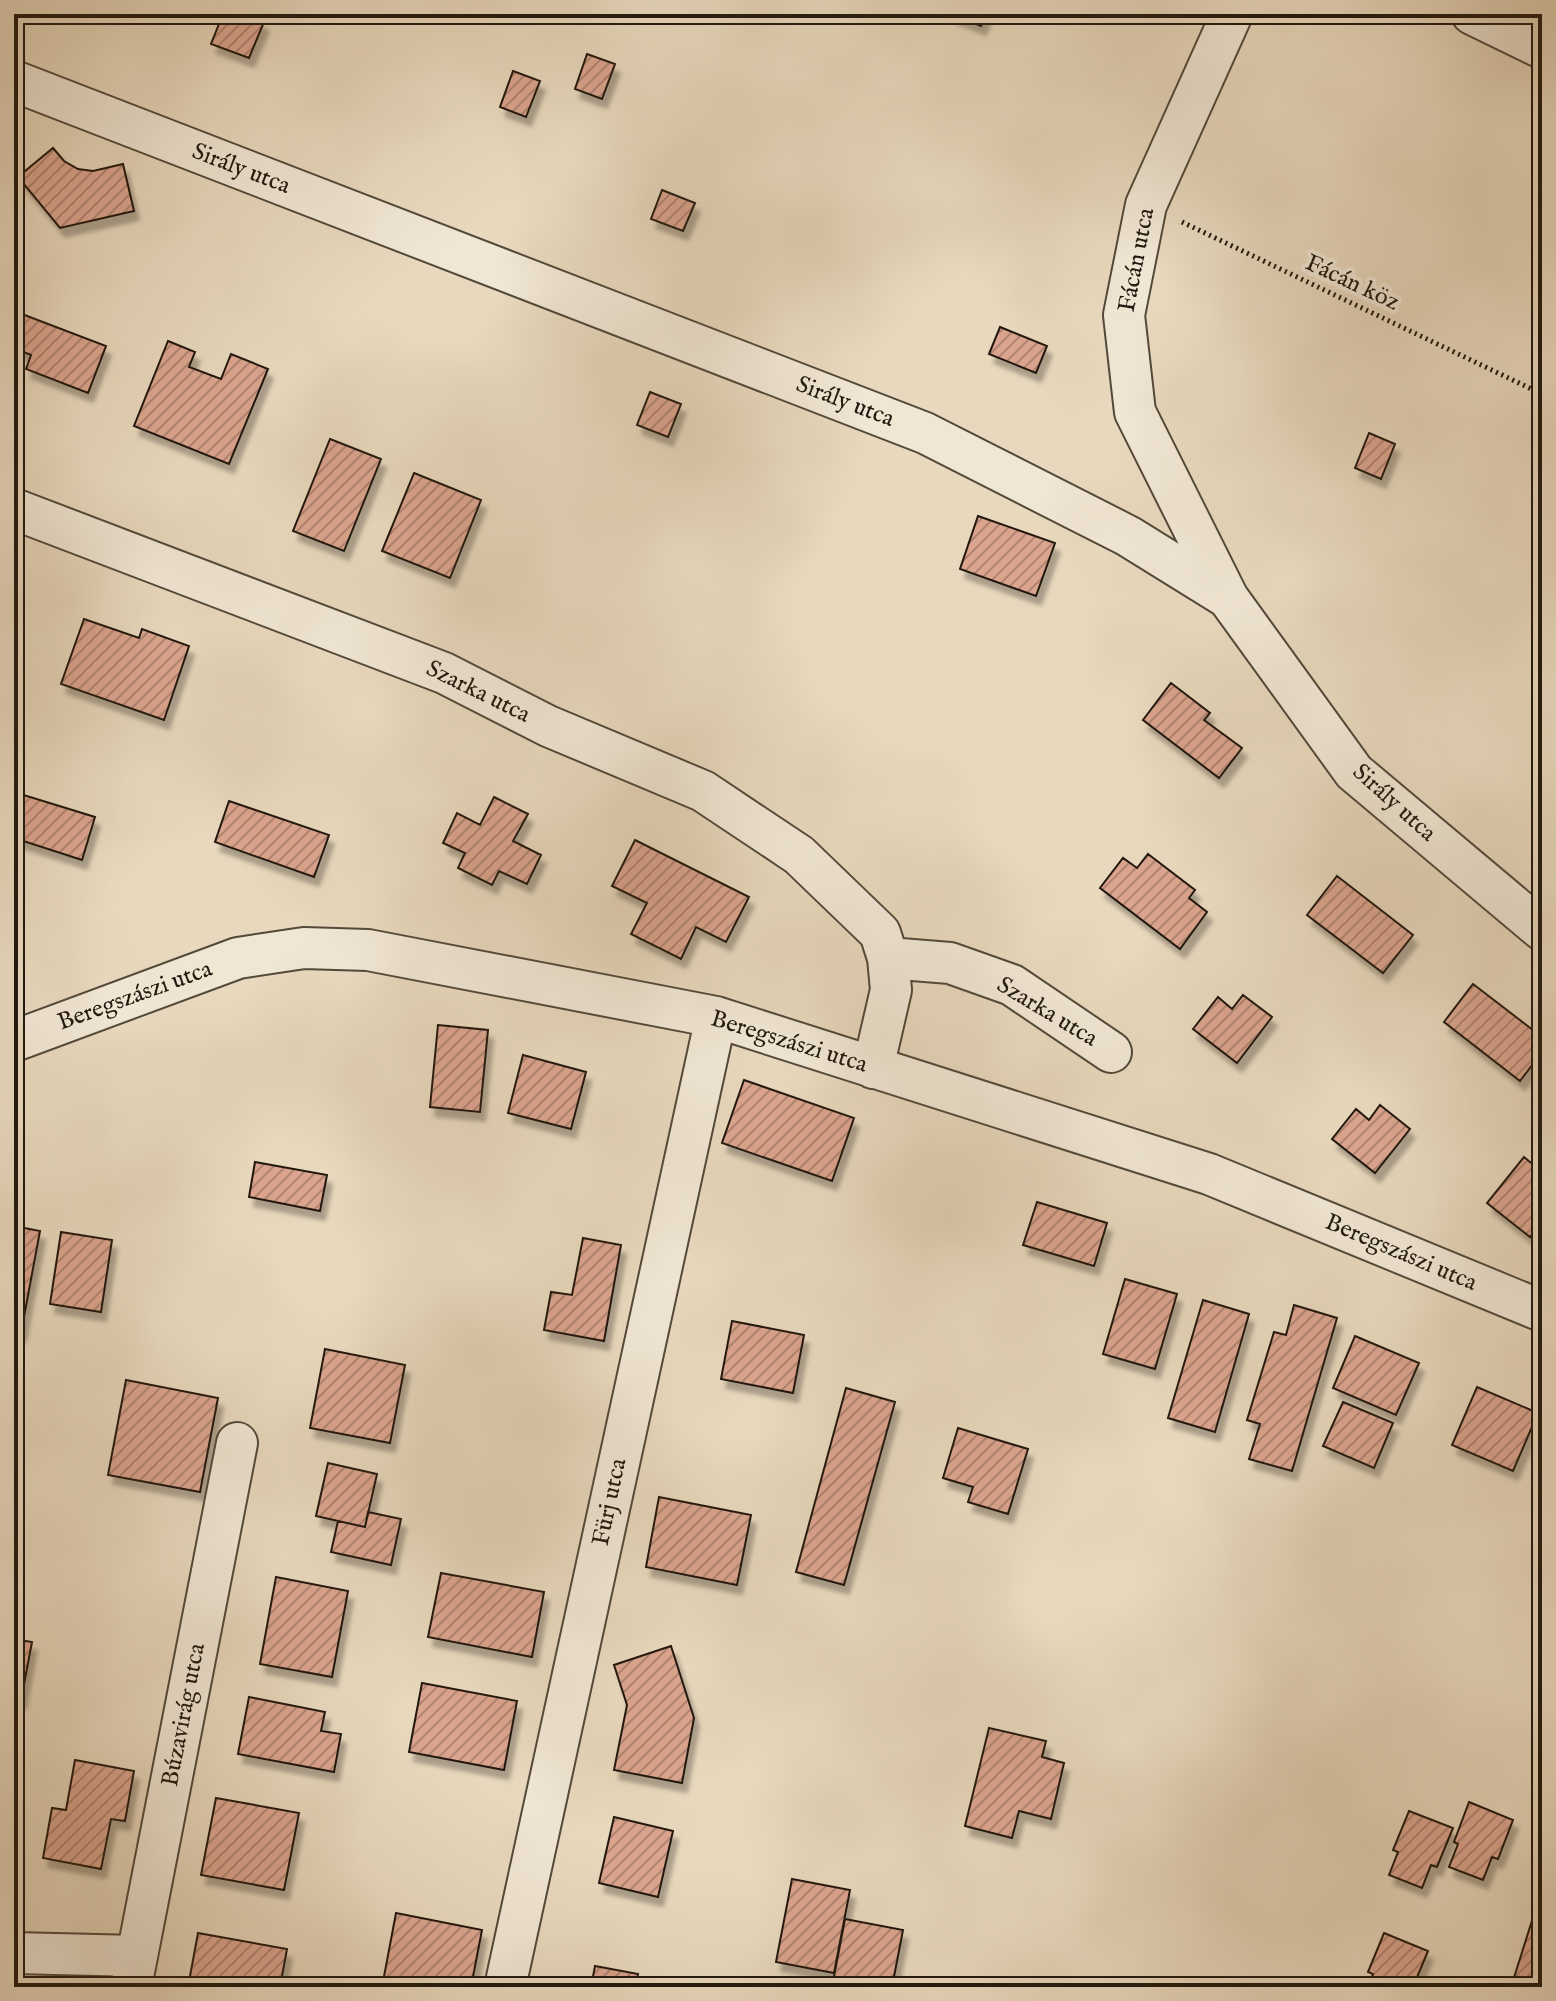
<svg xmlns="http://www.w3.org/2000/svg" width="1556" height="2001" font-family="'IM FELL English',serif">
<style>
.building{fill:url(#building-hatch);stroke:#21190f;stroke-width:2;filter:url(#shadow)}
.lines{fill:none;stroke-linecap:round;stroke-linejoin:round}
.minor-casing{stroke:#53493a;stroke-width:44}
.path{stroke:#21190f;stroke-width:5;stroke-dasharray:2 4;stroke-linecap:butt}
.minor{stroke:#f0e6d4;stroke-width:40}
.labels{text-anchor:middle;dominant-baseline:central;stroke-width:8;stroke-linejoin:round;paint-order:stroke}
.street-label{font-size:24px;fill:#21190f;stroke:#f0e6d4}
</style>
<defs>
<pattern id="building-hatch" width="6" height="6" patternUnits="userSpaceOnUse" patternTransform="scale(2)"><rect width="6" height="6" fill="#dba48e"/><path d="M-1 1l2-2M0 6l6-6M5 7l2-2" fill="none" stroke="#b18572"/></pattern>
<filter id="shadow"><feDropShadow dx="5" dy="9" stdDeviation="2" flood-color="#0004"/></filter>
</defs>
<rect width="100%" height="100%" fill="#e8d8bd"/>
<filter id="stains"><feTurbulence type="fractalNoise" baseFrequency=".0025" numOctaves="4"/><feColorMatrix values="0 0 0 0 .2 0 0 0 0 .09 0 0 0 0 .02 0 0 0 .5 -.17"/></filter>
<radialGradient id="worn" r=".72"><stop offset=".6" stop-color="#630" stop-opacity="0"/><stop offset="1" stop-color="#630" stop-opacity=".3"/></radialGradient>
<path class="building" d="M223,14h21l20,8 -15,36 -38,-14z
M950,14h36l-5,12z
M587,54l28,10 -13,35 -27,-10z
M513,71l27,10 -14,36 -26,-10z
M53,148l11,13 14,8 15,2 30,-7 11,47 -74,17 -42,-51z
M662,190l33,13 -12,28 -32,-12z
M14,311l92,35 -18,47 -62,-24 5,-14 -17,-7z
M1000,327l47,19 -11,27 -47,-19z
M168,341l27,11 -6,15 32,12 10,-25 37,15 -39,95 -95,-38z
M650,392l31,12 -13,33 -31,-12z
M1369,433l26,11 -14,35 -26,-11z
M330,439l51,20 -37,92 -51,-20z
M414,473l67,27 -31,78 -68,-27z
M978,516l77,27 -19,53 -76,-27z
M84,619l55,19 3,-9 47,17 -25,74 -103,-36z
M1171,683l39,30 -6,7 38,28 -23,30 -76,-58z
M17,793l78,24 -13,43 -68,-22v-35z
M494,797l34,17 -15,27 28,14 -14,29 -28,-13 -7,14 -34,-17 7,-15 -22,-10 14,-30 23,12z
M229,801l100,34 -15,42 -99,-35z
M635,840l114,57 -23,45 -30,-15 -15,32 -50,-25 16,-31 -35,-17z
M1148,854l47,36 -6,8 18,14 -27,37 -80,-61 23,-30 14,10z
M1337,876l76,59 -30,38 -76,-58z
M1473,984l69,53v15l-22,29 -76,-59z
M1243,995l29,22 -35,46 -44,-34 25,-32 14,12z
M438,1025l50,5 -8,82 -50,-5z
M523,1055l63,17 -15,57 -63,-16z
M744,1080l110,38 -22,63 -110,-38z
M1380,1105l30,24 -35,44 -43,-34 24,-30 13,11z
M1524,1157l18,15v18l-4,5 4,4v23l-12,15 -43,-34z
M255,1162l72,13 -7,36 -71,-14z
M1037,1202l70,21 -13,43 -71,-21z
M14,1226l26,5 -19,102 -7,-2z
M61,1232l51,8 -11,72 -51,-8z
M583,1238l38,7 -17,96 -60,-11 7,-38 21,3z
M1125,1279l52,15 -22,75 -52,-15z
M1203,1300l46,14 -34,118 -47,-14z
M1294,1305l43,13 -45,153 -43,-12 11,-35 -13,-4 27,-88 12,3z
M732,1321l72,14 -11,58 -72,-14z
M1355,1336l64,27 -23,52 -63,-27z
M325,1349l80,16 -15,78 -80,-15z
M126,1380l92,18 -18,94 -92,-17z
M1477,1387l61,26 -25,58 -61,-26z
M846,1388l49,14 -51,183 -48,-13z
M1343,1402l50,21 -19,45 -51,-22z
M958,1428l70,21 -20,65 -40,-12 5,-15 -30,-9z
M328,1463l49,11 -12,53 -49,-11z
M659,1497l92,18 -14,70 -91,-18z
M368,1512l33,7 -10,46 -60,-13 7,-31 27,6z
M441,1573l103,19 -12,65 -104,-20z
M276,1577l72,14 -16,86 -72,-13z
M14,1639l18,3 -11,58 -7,-1z
M671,1646l23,72 -12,65 -68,-13 13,-65 -13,-40z
M422,1683l95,18 -13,69 -95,-18z
M249,1697l76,15 -4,19 20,3 -7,38 -96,-18z
M989,1728l57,13 -4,16 22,6 -13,56 -32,-8 -7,27 -47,-12z
M75,1760l59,11 -9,50 -14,-2 -10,50 -58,-11 9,-50 14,2z
M216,1798l83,15 -15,77 -83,-15z
M1469,1802l44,18 -15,39 -6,-2 -9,23 -34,-13 9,-23 -4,-2z
M1409,1811l44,17 -16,39 -6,-2 -9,23 -33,-13 9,-23 -5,-2z
M614,1817l59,14 -15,66 -59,-14z
M792,1879l58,11 -16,83 -58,-11z
M1542,1889v98h-31z
M396,1913l86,17 -11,57h-89z
M845,1919l58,11 -11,57h-60z
M198,1933l89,16 -7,38h-92z
M1384,1933l44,18 -15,36h-45l5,-13 -5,-2z
M595,1966l43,8 -3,13h-44z"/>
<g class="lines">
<defs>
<path id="minor" d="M1472,14l70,34
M14,81l911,352 203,103 100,62 126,174 188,158
M14,509l430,164 104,53 155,65 96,64 81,78 8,25 3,32 -18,78
M1228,598l-93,-186 -11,-97 22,-110 86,-191
M888,958l62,5 62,22 99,67
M14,1041l224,-83 66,-10 64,2 348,67 493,157 333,137
M14,1953l123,3
M131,1987l106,-544
M505,1987l211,-970"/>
</defs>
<use href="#minor" class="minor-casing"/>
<path class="path" d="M1182,222l360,172"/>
<use href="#minor" class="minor"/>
</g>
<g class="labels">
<g class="street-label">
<text transform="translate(241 169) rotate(21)">Sirály utca</text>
<text transform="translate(1137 260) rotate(-79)">Fácán utca</text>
<text transform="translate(1352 283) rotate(25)">Fácán köz</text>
<text transform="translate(845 402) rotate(21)">Sirály utca</text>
<text transform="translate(478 692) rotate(26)">Szarka utca</text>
<text transform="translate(1394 803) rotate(42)">Sirály utca</text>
<text transform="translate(135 996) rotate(-20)">Beregszászi utca</text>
<text transform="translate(1047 1012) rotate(31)">Szarka utca</text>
<text transform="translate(789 1042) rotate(17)">Beregszászi utca</text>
<text transform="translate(1401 1253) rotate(23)">Beregszászi utca</text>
<text transform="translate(610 1502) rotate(-78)">Fürj utca</text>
<text transform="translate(184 1715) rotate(-79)">Búzavirág utca</text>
</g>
</g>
<rect width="1556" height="2001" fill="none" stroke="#e8d8bd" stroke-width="48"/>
<rect x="16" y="16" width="1524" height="1969" fill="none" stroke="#21190f" stroke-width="4"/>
<rect x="24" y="24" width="1508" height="1953" fill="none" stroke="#21190f" stroke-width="2"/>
<rect width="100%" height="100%" filter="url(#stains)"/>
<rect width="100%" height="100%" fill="url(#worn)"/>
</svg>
